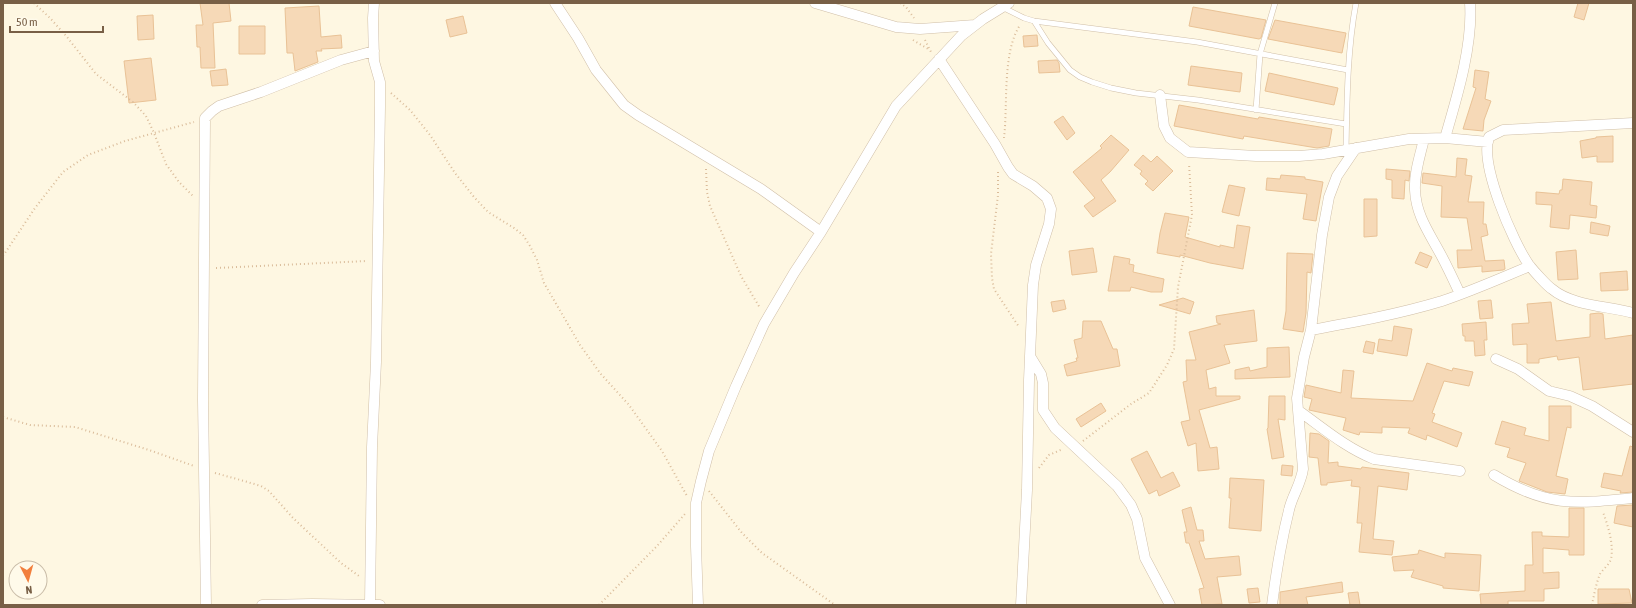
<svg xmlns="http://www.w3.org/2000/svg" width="1636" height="608" font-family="'Asap Condensed',sans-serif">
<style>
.building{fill:#f6d9b7;stroke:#e9c296}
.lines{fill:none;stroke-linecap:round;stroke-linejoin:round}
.lane-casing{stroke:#d0bfa8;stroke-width:6}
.street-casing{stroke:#d0bfa8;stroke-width:11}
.path{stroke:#dabc9a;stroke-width:2;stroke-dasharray:1 3;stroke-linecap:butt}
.lane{stroke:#fff;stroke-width:5}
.street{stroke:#fff;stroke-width:10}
</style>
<rect width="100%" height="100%" fill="#fef7e2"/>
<path class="building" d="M200,3h29l2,18 -18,2 2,45h-14l-1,-21h-3l-1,-22h7z
M1578,3h11l-5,17 -10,-3z
M319,6l2,31 20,-2 1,13 -21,1 1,2h-6l2,11 -23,9 -2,-18h-6l-2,-45z
M1193,7l73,13 -5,18 -2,1 -70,-13z
M153,15l1,24 -16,1 -1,-24z
M463,16l4,17 -17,4 -4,-17z
M1275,20l71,13 -4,20 -74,-14z
M239,26h26v28h-26z
M1037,35l1,11 -14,1 -1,-11z
M151,58l5,42 -27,3 -5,-42z
M1057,60l2,3 1,9 -21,1 -1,-12z
M1191,66l51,7 -2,19 -52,-7z
M226,69l2,16 -16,1 -2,-15z
M1475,70l14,2 -4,27 6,2 -7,19 -1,11 -20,-2 13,-41 -3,-1z
M1269,73l69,15 -4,17 -69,-14z
M1179,105l79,14 1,-2 73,12 -3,17 -12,2 -73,-12 -1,3 -69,-13z
M1063,116l12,17 -8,7 -13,-18z
M1111,135l18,15 -19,22 -9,8 15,21 -23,16 -9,-11 11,-8 -22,-26 29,-24 -2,-2z
M1613,136v26h-16v-6l-15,2 -2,-17 16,-3v-1z
M1143,155l8,7 6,-6 16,15 -20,20 -8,-7 3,-3 -8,-7 2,-3 -8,-6z
M1457,158l10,1 -2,16 7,1 -4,26h16l-1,22h3l2,11 -7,2 4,24 19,-1 1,9 -2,1 -21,2v-6l-24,2 -1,-18h15l-5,-32 -26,-1 1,-31 -20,-3 1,-10 33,4z
M1386,169l24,2 -1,10 -4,-1 -1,19 -12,-1v-18l-6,-1z
M1281,175l24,2v2l18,3 -7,39 -13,-2 4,-25 -41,-4 1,-12 13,1z
M1563,179l29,3 -2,23 7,1 -1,12 -26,-3 -1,14 -19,-2 2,-22 -16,-1v-12l23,2 1,-4h2z
M1229,185l16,3 -6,28 -17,-4z
M1364,199h13v37l-13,1z
M1165,213l24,4 -4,20 35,10v-2l14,3 3,-23 13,2 -7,42 -33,-6 -30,-8v2l-23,-4 3,-20z
M1591,222l19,4 -2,10 -18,-3z
M1093,248l4,24 -25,3 -3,-24z
M1576,250l2,29 -20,1 -2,-28z
M1420,252l12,5 -5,11 -12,-5z
M1287,253l26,1 -2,19 -4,-1 -1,41 -3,19 -20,-3 3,-18z
M1114,256l16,3 -1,5 5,1 -1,7 31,7 -2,13h-11l-20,-5 -1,4h-22z
M1627,271l1,19 -27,1 -1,-18z
M1183,298l11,4 -4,12 -31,-9z
M1064,300l2,9 -13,3 -2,-10z
M1491,300l2,18 -13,1 -2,-18z
M1551,302l5,39 34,-4v-23l9,-1 4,1 2,25 28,-4v49l-50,6 -4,-33 -21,3 -1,-4 -18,3v4h-12v-19l-14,1 -1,-21 17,-1 -2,-19z
M1254,310l3,31 -33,4 6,18 -24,7 3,19 7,-2v9h24v3l-41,11 11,38 7,-1 2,22 -21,2 -2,-28 -8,3 -7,-24 9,-2 -7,-38 4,-1 -1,-21h10l-7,-28 32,-8 -4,-1 -1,-7z
M1083,321h18l12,28h4l3,17 -53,10 -3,-11 13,-4 -1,-3h2l-4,-18 8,-2z
M1486,322l1,18h-3l1,15 -10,1 -1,-15h-9v-5h-2l-1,-12z
M1394,326l18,3 -5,27 -30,-5 2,-12 13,2z
M1366,341l9,2 -2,11 -10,-2z
M1289,347l1,30 -55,2v-9l14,-3 1,4 17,-4v-19z
M1427,363l25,8 1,-3 20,4 -4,14 -25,-5 -12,32 3,1 -3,8 30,11 -5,14 -30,-12 -1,5 -18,-7 2,-5 -28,-1v6l-22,-1 -1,3 -16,-5 3,-12 -37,-8 3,-11 -8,-2 2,-12 35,8 2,-23 11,1 -3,27 62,3z
M1269,396h16v24l-7,-1 6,38 -12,2 -5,-30 1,-1z
M1101,403l5,8 -25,16 -5,-8z
M1549,406h22v22l-4,-1 -11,49 12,3 -3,15 -18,-2 -28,-11 7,-18 -19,-6 3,-9 -15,-4 7,-23 24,7 -2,7 25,6z
M1310,433l9,1 10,7 -1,22 10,-1v4l23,3 1,-2 47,6 -2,17 -29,-4 -5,53 21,2 -2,14 -33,-3 3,-29h-5l3,-36 -9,-1 1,-6 -25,3v2h-6l-3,-27 -9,-1z
M1630,446l3,1v45l-13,1 1,-2 -20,-4 3,-14 18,3z
M1147,451l14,27 12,-6 7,14 -21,10 -2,-6 -8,4 -18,-35z
M1282,465l11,1 -1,10 -11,-1z
M1230,478l34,2 -3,51 -32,-3 2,-30h-2z
M1633,505v22l-19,-4 3,-17z
M1191,507l6,23h6l1,11h-5l6,18 34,-3 2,19 -24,2 5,27 -20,1 -3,-16 5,-1 -15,-45h-3l-2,-11h3l-5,-22z
M1569,508h15v47h-15v-5l-26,-2v25l16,-1v16l-15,1v12h-36v4h-27l-1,-11 45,-3v-26h8l-1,-33h10v4l27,1z
M1419,550l26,8v-5l36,2 -2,36 -36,-3v-2l-32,-9 3,-7 -20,1 -2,-14 26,-3z
M1342,582l1,10 -37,5 2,8h-28v-13z
M1258,588l2,14 -11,1 -2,-14z
M1598,589h31l3,14 -34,1z
M1358,592l2,13h-10l-2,-12z"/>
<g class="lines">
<defs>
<path id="lane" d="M1002,7l22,11 10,3 14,22 22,27 10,7 12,5 19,6 25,5 62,7 148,24
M1034,21l163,21 151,28
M1256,110l4,-56 15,-51
M1346,151c1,-50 1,-99 10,-148"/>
<path id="street" d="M555,3l23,35 18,32 28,35 14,10 123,74 60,43
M815,3l81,24 24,2 55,-4
M939,59l56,85 13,23 5,7 20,12 14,12 4,11 -2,15 -13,41 -3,20 -4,95 -2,110 -6,115
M1160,95l4,31 6,12 18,14 68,4h43l24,-2 86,-15 36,-1 43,4
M1633,123l-130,7 -14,7c-10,27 24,105 40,128 4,5 18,21 23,24 20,17 57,17 81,24
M1445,138c12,-41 28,-93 25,-135
M1424,139c-4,17 -10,34 -9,51 1,26 15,44 26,65 7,13 13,26 19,39
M1311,330c44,-8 88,-16 131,-29 30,-10 59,-23 88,-35
M1030,356l11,18 2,9v27l12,18 62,58 14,19 6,14 8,39 25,47
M1496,359l22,10 31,22 21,5 22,10 41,26
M1299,411c24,17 47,37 75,48l86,12
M1494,475c53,32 80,29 139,23
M206,605l-3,-205 2,-282 7,-7 7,-5 42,-14 80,-32 33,-9
M262,605l50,-1 68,1
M370,605l2,-158 4,-85 4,-256v-24l-6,-21 -1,-43 1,-15
M698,605l-2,-59v-43l5,-22 8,-30 27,-65 28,-62 30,-51 27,-41 75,-126 65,-70 22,-17 26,-16
M1272,605c4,-32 9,-63 17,-95 3,-14 12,-26 14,-41l-6,-71 7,-41 7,-27 11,-95 7,-38 8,-21 19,-28"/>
</defs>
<use href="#lane" class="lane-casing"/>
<use href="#street" class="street-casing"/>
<path class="path" d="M34,3l16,15 17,19 29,37 37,28 13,14 8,17 12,31 13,18 14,14
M900,3l6,4 8,11
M913,40l17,10
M925,40l6,12
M391,93l19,17 20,25 25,38 19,24 14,15 26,16 9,7 7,11 7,14 7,23 36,62 20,28 29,32 33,46 25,45
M1004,138c4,-34 -2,-85 16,-113
M706,169l1,23 3,14 31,70 19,32
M998,172v23l-7,59 1,24 2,11 25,38
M3,256l32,-48 28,-36 25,-17 37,-14 69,-19
M216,268l151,-7
M3,417l27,8 45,2 74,23 45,16
M1083,441l48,-37 18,-11 18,-28 7,-16 4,-62 14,-72 -3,-52
M1039,468l10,-13 14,-6
M215,473l29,8 17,5 8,5 24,27 48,45 18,13
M709,491l33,42 20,20 73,52
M599,605l58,-59 28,-32
M1592,605c2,-10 4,-21 8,-31 3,-5 9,-9 11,-15 3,-15 -3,-33 -8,-47"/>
<use href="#lane" class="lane"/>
<use href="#street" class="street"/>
</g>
<rect width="1636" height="608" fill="none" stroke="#785f46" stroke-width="8"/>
<g transform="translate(28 580) rotate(174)"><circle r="19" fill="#fffaea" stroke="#c9bca8"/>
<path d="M0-3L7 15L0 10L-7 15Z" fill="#f27f3d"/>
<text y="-6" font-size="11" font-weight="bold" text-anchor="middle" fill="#785f46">N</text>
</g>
<path d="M10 26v6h93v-6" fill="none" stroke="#785f46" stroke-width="2"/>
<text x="16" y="26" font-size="12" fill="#785f46" stroke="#fffaea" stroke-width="3" paint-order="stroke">50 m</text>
</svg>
